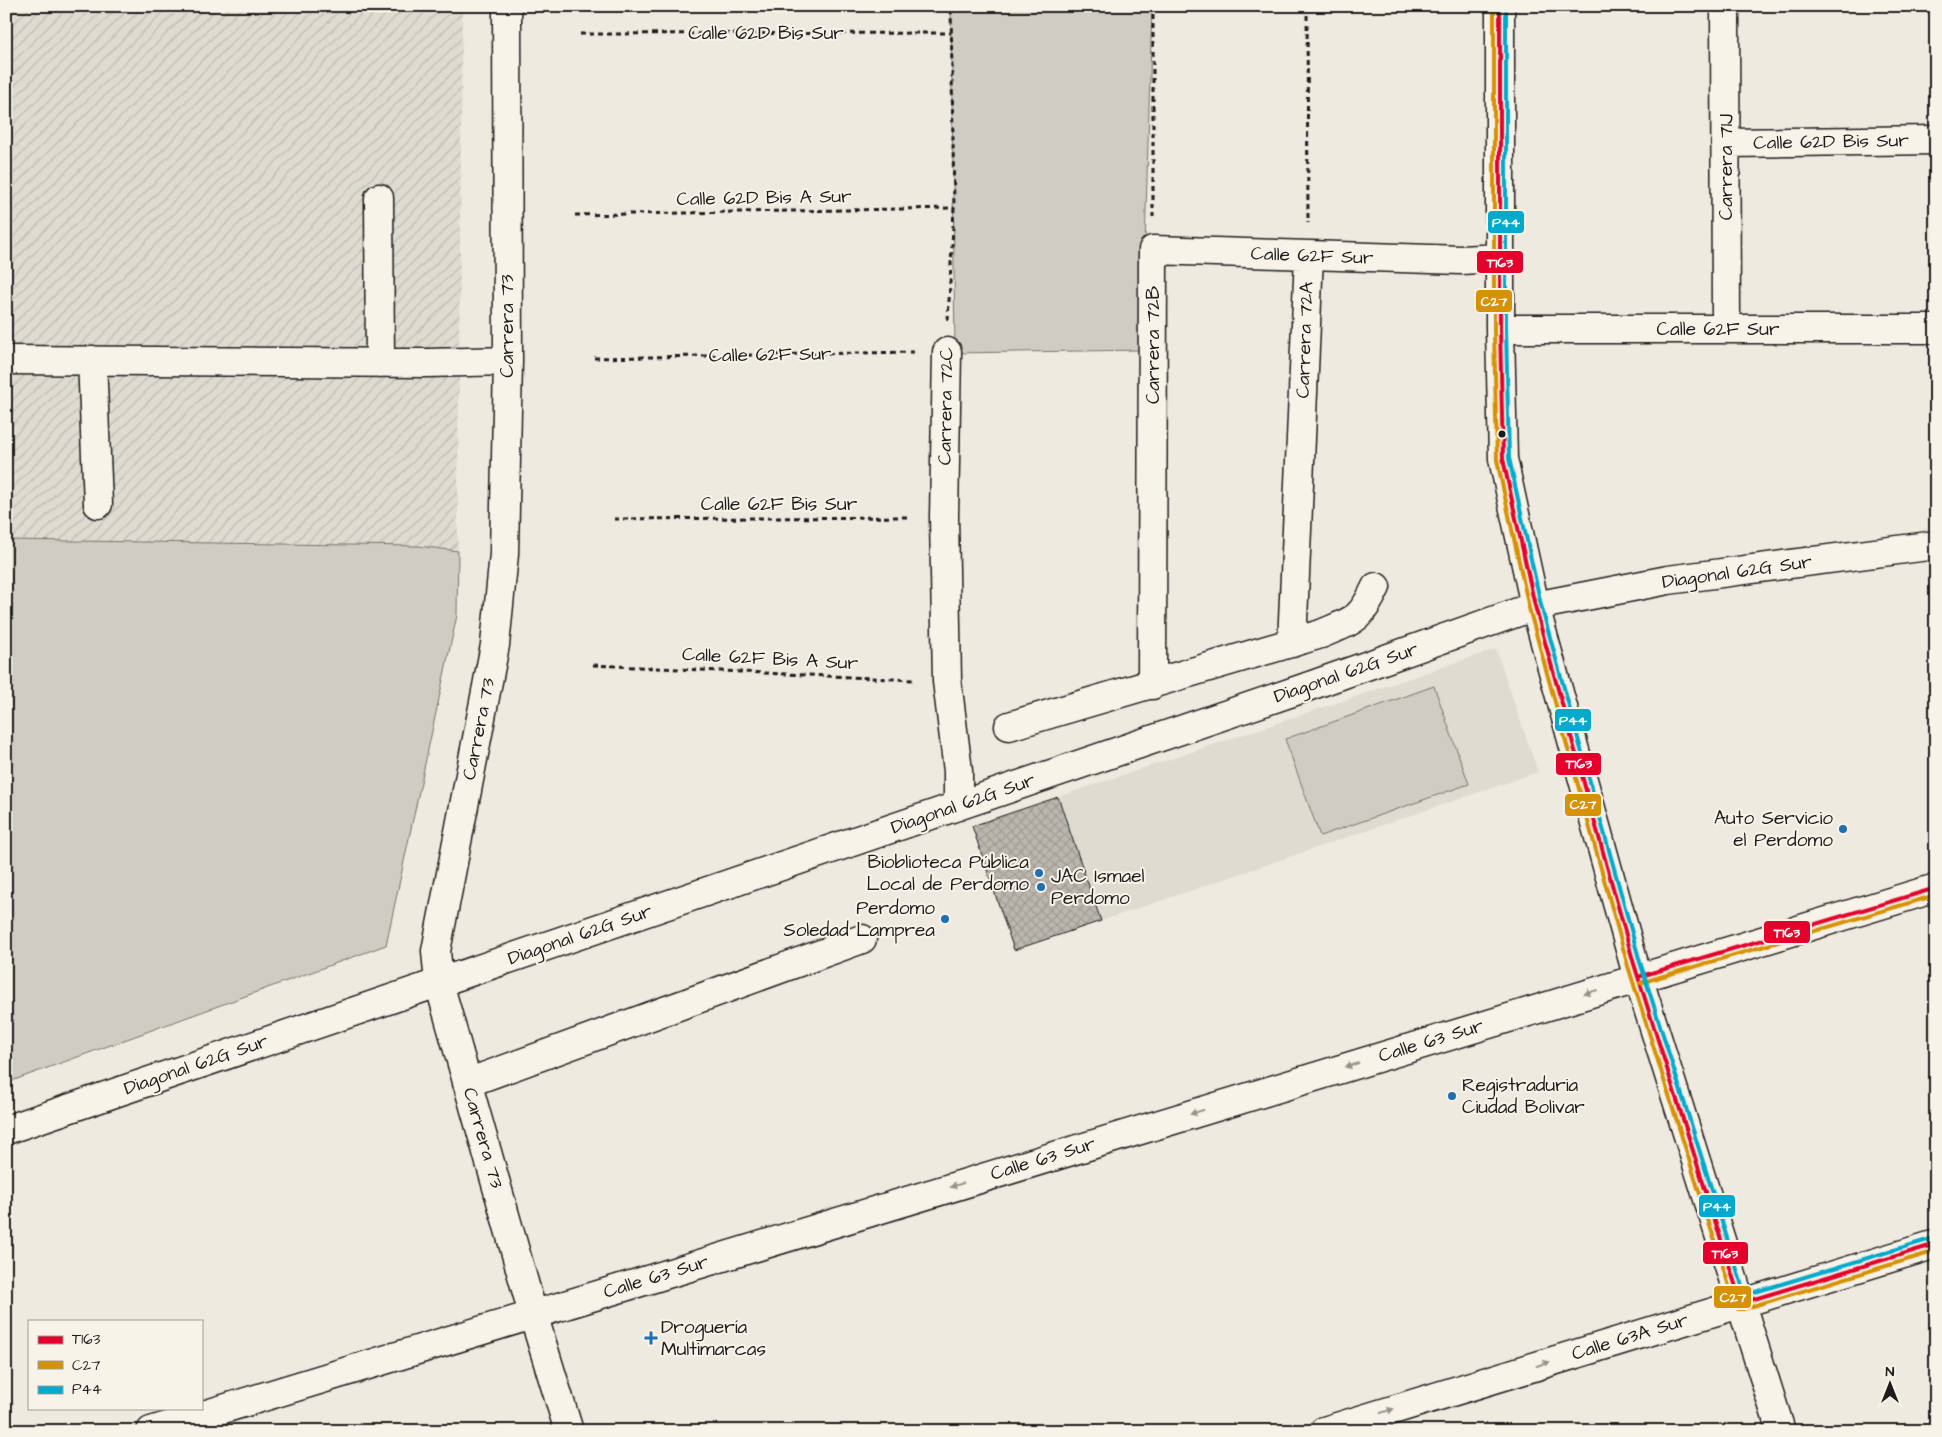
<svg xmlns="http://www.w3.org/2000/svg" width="1942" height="1437" font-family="'Architects Daughter',sans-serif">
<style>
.built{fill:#dedbd1}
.industrial{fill:url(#industrial-furrows)}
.green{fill:#cfccc3;stroke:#767470}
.building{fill:url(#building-cross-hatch);stroke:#1c1c1c}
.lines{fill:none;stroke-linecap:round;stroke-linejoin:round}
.minor-casing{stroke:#1c1c1c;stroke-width:31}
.path{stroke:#1c1c1c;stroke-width:3;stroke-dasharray:5 4;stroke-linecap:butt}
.minor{stroke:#f7f3e8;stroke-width:28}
.bus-1-casing{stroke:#f7f3e8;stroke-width:8}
.bus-2-casing{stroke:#f7f3e8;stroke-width:8}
.bus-3-casing{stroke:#f7f3e8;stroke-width:8}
.bus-1{stroke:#e4002b;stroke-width:4}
.bus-2{stroke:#d69104;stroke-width:4}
.bus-3{stroke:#00a9ce;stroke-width:4}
.oneway{fill:#94928c}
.bus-dot{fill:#1c1c1c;stroke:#f7f3e8;stroke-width:2}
.poi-dot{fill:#1f6fb2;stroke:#f7f3e8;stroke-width:2}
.labels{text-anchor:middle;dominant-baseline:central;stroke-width:4;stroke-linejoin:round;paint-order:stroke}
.street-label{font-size:19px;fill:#1c1c1c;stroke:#f7f3e8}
.poi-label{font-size:19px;fill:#1c1c1c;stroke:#f7f3e8;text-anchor:end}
.line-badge{stroke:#f7f3e8;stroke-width:2}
.badge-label{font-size:14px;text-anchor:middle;font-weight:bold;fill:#fff}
</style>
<defs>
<pattern id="industrial-furrows" width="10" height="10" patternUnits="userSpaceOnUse" patternTransform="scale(1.25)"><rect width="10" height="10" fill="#dedbd1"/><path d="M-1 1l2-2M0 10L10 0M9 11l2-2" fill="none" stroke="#bebbb3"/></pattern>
<pattern id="building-cross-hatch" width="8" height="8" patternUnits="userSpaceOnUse" patternTransform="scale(1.25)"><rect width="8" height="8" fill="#bab7af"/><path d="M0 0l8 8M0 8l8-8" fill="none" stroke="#9f9d96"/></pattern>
</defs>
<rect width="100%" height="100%" fill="#eeeae0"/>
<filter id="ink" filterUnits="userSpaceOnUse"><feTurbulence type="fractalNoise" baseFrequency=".02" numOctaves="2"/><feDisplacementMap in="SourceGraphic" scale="10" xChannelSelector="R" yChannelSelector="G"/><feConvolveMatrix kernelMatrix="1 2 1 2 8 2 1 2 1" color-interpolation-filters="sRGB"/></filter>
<g filter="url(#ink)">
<path class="built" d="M1496,649l42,123 -437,149 -43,-124z"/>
<path class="industrial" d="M6,6h456l-5,609 -71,330 -380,138z"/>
<path class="green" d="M951,6h201l-10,344 -187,3z
M6,540l412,6 40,5 -1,64 -71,330 -380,138z
M1434,686l35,98 -149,52 -35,-97z"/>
<path class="building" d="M1058,797l43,124 -87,29 -42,-124z"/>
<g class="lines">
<defs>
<path id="minor" d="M507,6l1,355 -4,193 -9,91 -59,306 3,32 94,331 36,117
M1500,6v323l3,130 32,147 99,358 147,467
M1725,6l1,323
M1726,143l210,-3
M379,198l1,165
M1500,329h436
M947,352l-3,165 3,164 11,90v35
M6,360l421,3 81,-2
M92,360l6,144
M1292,643l17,-387
M1152,685l1,-435 308,10 39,-2
M1009,726l312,-92c33,-14 39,-13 55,-47
M467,1083l395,-144
M6,1130l1298,-442 231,-82 133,-26 268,-35
M151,1431l1785,-543
M1324,1431l612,-187"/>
</defs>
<use href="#minor" class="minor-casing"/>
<path class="path" d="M1153,6v211
M1307,6l1,217
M580,34l371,-1
M575,215l379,-7
M948,320l6,-112 -3,-202
M594,358l321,-6
M614,519l297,-2
M593,665l321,15"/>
<use href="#minor" class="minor"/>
<defs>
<path id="bus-1" d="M1500,6v323l3,130 32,147 99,358 107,339 195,-59
M1638,977l298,-89"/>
<path id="bus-2" d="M1494,6v323l3,131 32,148 99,358 107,339 3,4h5l193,-58
M1640,983l296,-88"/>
<path id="bus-3" d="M1506,6v323l3,129 32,147 99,357 105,333 189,-57"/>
</defs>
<use href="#bus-1" class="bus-1-casing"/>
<use href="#bus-2" class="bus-2-casing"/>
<use href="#bus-3" class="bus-3-casing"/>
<use href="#bus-1" class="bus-1"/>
<use href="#bus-2" class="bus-2"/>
<use href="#bus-3" class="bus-3"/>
</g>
<defs><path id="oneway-solid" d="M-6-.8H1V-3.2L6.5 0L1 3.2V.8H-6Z" transform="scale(1.25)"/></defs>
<g class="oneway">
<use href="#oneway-solid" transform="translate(1591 992) rotate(163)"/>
<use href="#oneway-solid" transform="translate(1352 1065) rotate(163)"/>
<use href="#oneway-solid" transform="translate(1197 1112) rotate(163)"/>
<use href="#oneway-solid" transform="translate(957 1185) rotate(163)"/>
<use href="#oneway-solid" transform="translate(1543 1364) rotate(-17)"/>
<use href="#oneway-solid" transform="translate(1387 1411) rotate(-17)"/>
</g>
</g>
<circle class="bus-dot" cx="1502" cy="434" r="4.5"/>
<g class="poi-dot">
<circle cx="1843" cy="829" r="5"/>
<circle cx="1039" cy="873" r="5"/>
<circle cx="1041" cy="887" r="5"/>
<circle cx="945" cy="919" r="5"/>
<circle cx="1452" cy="1096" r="5"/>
<path d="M648.5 1330.5h5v5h5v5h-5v5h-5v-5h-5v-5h5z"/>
</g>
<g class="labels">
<g class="street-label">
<text x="766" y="33">Calle 62D Bis Sur</text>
<text transform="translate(1831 142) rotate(-1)">Calle 62D Bis Sur</text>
<text transform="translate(1726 167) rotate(-90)">Carrera 71J</text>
<text transform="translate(764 198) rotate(-1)">Calle 62D Bis A Sur</text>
<text transform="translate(1312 256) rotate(2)">Calle 62F Sur</text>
<text transform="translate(507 326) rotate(-90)">Carrera 73</text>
<text x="1718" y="329">Calle 62F Sur</text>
<text transform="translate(1305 340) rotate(-88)">Carrera 72A</text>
<text transform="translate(1153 345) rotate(-90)">Carrera 72B</text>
<text transform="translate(770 355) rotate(-1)">Calle 62F Sur</text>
<text transform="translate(946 406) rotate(-89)">Carrera 72C</text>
<text x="779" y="504">Calle 62F Bis Sur</text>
<text transform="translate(1737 572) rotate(-8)">Diagonal 62G Sur</text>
<text transform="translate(770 659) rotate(3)">Calle 62F Bis A Sur</text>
<text transform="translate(1346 673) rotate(-19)">Diagonal 62G Sur</text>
<text transform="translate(479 729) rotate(-79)">Carrera 73</text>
<text transform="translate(963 804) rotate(-19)">Diagonal 62G Sur</text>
<text transform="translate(580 935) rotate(-19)">Diagonal 62G Sur</text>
<text transform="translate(1431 1041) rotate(-17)">Calle 63 Sur</text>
<text transform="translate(196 1065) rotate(-19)">Diagonal 62G Sur</text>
<text transform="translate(483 1138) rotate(74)">Carrera 73</text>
<text transform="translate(1043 1159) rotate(-17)">Calle 63 Sur</text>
<text transform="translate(656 1277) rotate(-17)">Calle 63 Sur</text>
<text transform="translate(1630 1337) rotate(-17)">Calle 63A Sur</text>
</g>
<g class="poi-label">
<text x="1833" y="818">Auto Servicio<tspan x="1833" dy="22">el Perdomo</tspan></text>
<text x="1029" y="862">Bioblioteca Pública<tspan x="1029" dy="22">Local de Perdomo</tspan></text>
<text x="1051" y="876" text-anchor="start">JAC Ismael<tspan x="1051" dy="22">Perdomo</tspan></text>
<text x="935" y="908">Perdomo<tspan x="935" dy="22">Soledad Lamprea</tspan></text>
<text x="1462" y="1085" text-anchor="start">Registraduria<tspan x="1462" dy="22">Ciudad Bolivar</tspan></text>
<text x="661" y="1327" text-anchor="start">Droguería<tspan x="661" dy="22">Multimarcas</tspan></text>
</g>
</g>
<g class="line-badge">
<rect x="1487" y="210" width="38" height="24" rx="5" fill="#00a9ce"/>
<rect x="1476" y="250" width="48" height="24" rx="5" fill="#e4002b"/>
<rect x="1475" y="289" width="38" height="24" rx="5" fill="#d69104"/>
<rect x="1554" y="708" width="38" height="24" rx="5" fill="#00a9ce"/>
<rect x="1555" y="752" width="47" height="24" rx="5" fill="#e4002b"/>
<rect x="1564" y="793" width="38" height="24" rx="5" fill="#d69104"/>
<rect x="1763" y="920" width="48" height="24" rx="5" fill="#e4002b"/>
<rect x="1698" y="1194" width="38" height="24" rx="5" fill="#00a9ce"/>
<rect x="1702" y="1241" width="47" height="24" rx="5" fill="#e4002b"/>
<rect x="1713" y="1285" width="39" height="24" rx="5" fill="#d69104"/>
</g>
<g class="badge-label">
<text x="1506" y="227">P44</text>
<text x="1500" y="267">T163</text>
<text x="1494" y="306">C27</text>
<text x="1573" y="725">P44</text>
<text x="1579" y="768">T163</text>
<text x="1583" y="809">C27</text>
<text x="1787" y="937">T163</text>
<text x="1717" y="1211">P44</text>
<text x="1725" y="1258">T163</text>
<text x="1733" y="1302">C27</text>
</g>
<rect width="1942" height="1437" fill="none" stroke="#f7f3e8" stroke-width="25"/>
<rect x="12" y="12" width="1917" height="1412" fill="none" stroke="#1c1c1c" stroke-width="2" filter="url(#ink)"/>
<rect x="28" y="1320" width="175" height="90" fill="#f7f3e8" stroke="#9f9d96"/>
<rect x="38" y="1336" width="25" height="8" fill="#e4002b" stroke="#9f9d96"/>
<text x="72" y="1344" font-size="15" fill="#1c1c1c">T163</text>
<rect x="38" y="1361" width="25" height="8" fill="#d69104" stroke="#9f9d96"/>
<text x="72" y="1370" font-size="15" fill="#1c1c1c">C27</text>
<rect x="38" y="1386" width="25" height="8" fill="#00a9ce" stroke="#9f9d96"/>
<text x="72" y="1394" font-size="15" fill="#1c1c1c">P44</text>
<g transform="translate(1890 1384)" stroke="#f7f3e8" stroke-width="4" paint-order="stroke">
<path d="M0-4L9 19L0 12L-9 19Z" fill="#1c1c1c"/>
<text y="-8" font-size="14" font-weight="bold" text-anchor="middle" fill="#1c1c1c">N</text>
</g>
</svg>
